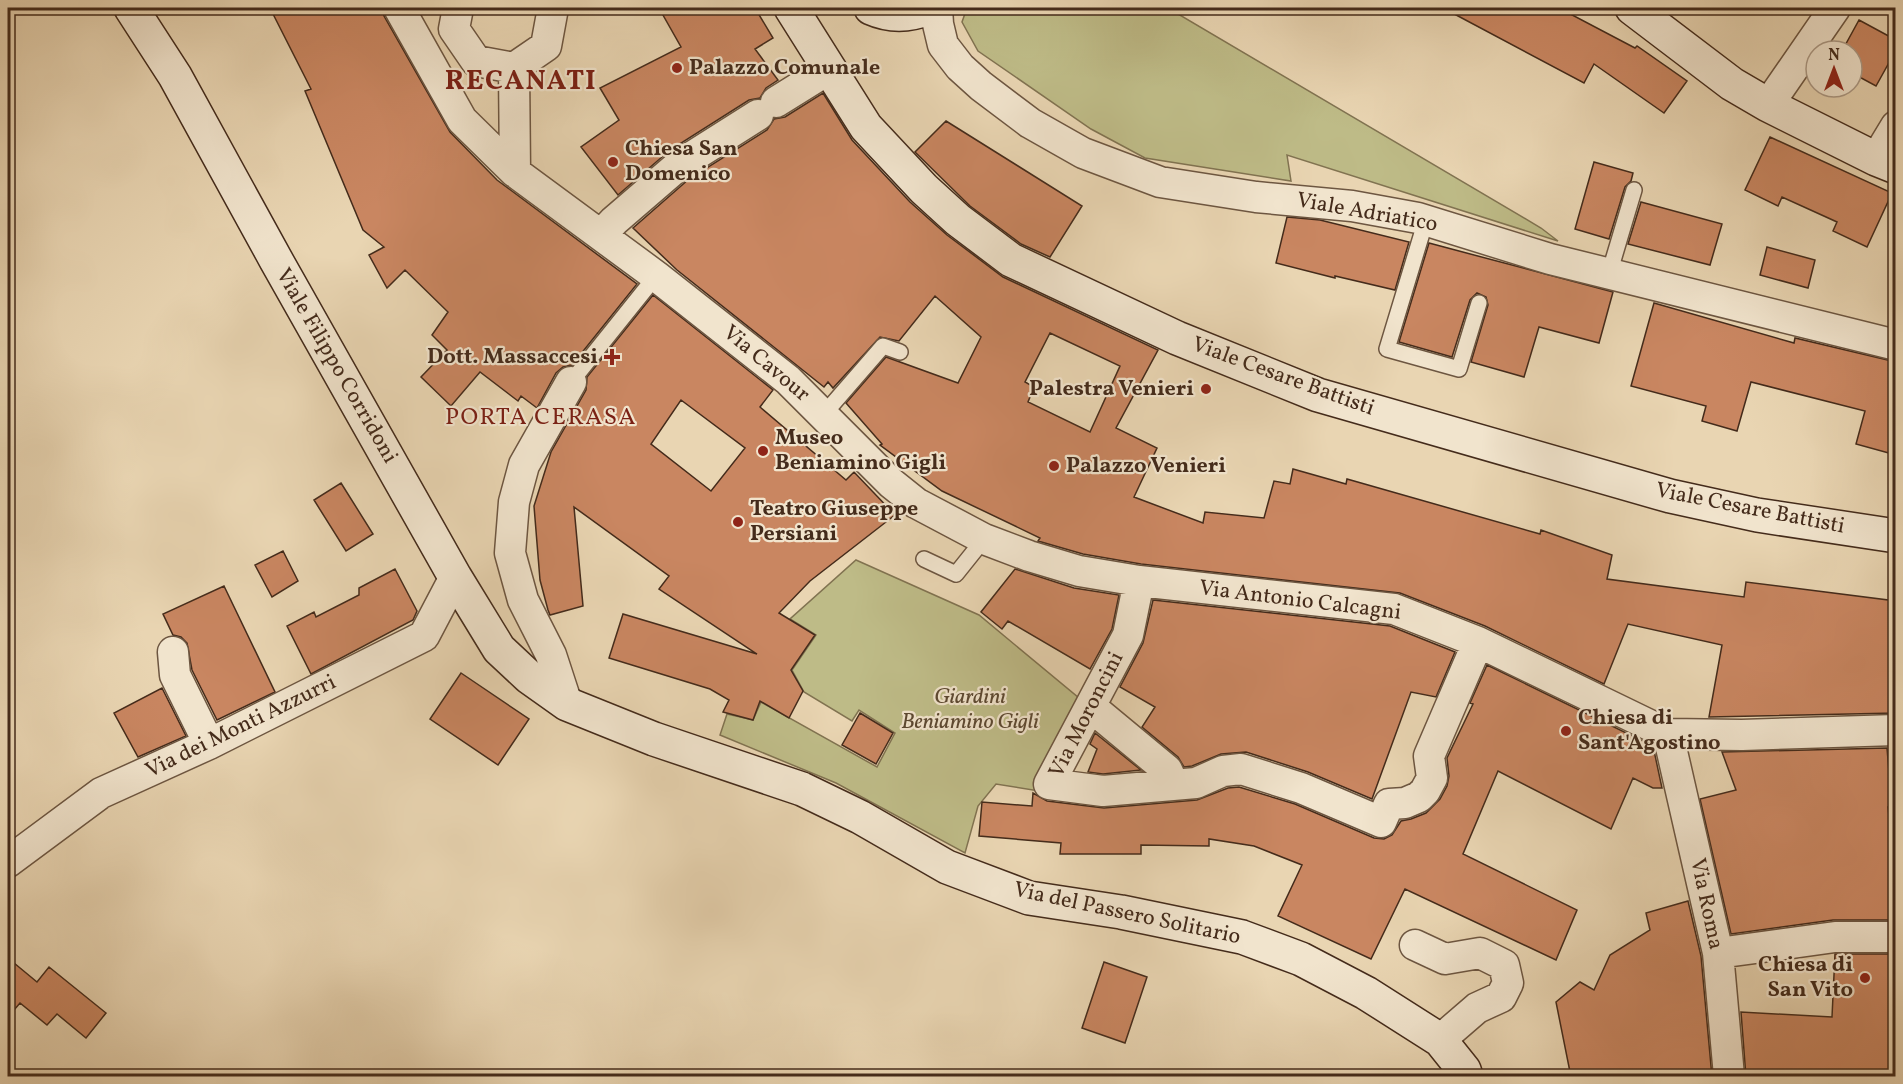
<svg xmlns="http://www.w3.org/2000/svg" width="1903" height="1084" font-family="Vollkorn,serif">
<style>
.green{fill:#bebb87;stroke:#817351;stroke-width:1.5}
.building{fill:#c98661;stroke:#442b1b;stroke-width:1.5;fill-rule:evenodd}
.lines{fill:none;stroke-linecap:round;stroke-linejoin:round}
.lane-casing{stroke:#6d5641;stroke-width:18}
.street-casing{stroke:#6d5641;stroke-width:33}
.secondary-casing{stroke:#442b1b;stroke-width:36}
.lane{stroke:#f1e4cd;stroke-width:15}
.street{stroke:#f1e4cd;stroke-width:30}
.secondary{stroke:#f1e4cd;stroke-width:33}
.poi-dot{fill:#8f2418;stroke:#f1e4cd;stroke-width:2}
.labels{text-anchor:middle;dominant-baseline:central;stroke-width:4.5;stroke-linejoin:round;paint-order:stroke}
.poi-label{font-size:22px;font-weight:bold;fill:#442b1b;stroke:#f1e4cd;text-anchor:start}
.street-label{font-size:22px;fill:#442b1b;stroke:#f1e4cd}
.park-label{font-size:22px;font-style:italic;fill:#5c4831;stroke:#f1e4cd}
.neighbourhood-label{font-size:24px;letter-spacing:1.5px;fill:#7a1f14;stroke:#f1e4cd}
.district-label{font-size:28px;font-weight:bold;letter-spacing:1.5px;fill:#7a1f14;stroke:#f1e4cd}
</style>
<rect width="100%" height="100%" fill="#e9d5b2"/>
<filter id="stains"><feTurbulence type="fractalNoise" baseFrequency=".00333" numOctaves="4"/><feColorMatrix values="0 0 0 0 .2 0 0 0 0 .09 0 0 0 0 .02 0 0 0 .5 -.17"/></filter>
<radialGradient id="worn" r=".72"><stop offset=".6" stop-color="#630" stop-opacity="0"/><stop offset="1" stop-color="#630" stop-opacity=".3"/></radialGradient>
<path class="green" d="M967,8h201l373,220 17,13 -271,-86 4,26 -146,-23 -54,-29 -113,-78 -16,-29z
M856,560l123,55 106,88 -46,88 -43,-7 -18,22 -13,47 -129,-70 -116,-48 7,-21 26,6 8,-18 116,65 18,-34 -36,-23 -7,11 -48,-29 -12,-22 24,-35 -26,-16z"/>
<path class="building" d="M270,8h112l2,8 66,116 47,48 140,104 -65,81 -9,2 -7,6 -19,35 -16,-12 -3,5 -38,-29 -29,34 -30,-29 26,-27 -15,-15 16,-23 -43,-42 -18,18 -18,-33 15,-8 -21,-17 -58,-139 6,-2z
M659,8h96l18,30 -18,11 23,31 -12,8 -6,10 -11,2 -79,50 -52,45 -37,-48 38,-27 -19,-32 81,-41z
M1443,8h116l76,40 2,-2 50,35 -23,32 -70,-49 -10,19z
M1859,20l37,20v10l-20,36 -24,-13v-22h-10z
M823,93l29,47 58,62 37,33 56,42 155,73 -42,78 41,20 -23,49 69,26 2,-11 59,6 10,-37 16,3 3,-15 53,15 1,-5 193,55 1,-4 71,25 -5,24 137,18 2,-15 150,19v112l-187,4 13,-72 -94,-21 -24,60 -119,-58 -85,-33 -259,-29 -58,-10 -45,-13 2,-3 -98,-47 -62,-46 2,-1 -36,-41 40,-46 72,26 23,-46 -46,-41 -36,45 -19,-4 -47,51 -5,-6 -4,5 -147,-117 -44,-42 56,-49 78,-49 7,-11 11,-2zM1050,333l70,33 -30,66 -62,-30 6,-15 -9,-5z
M946,121l136,85 -32,51 -29,-13 -51,-38 -55,-54z
M1770,137l122,56 -25,54 -34,-16 4,-9 -55,-25 -4,9 -33,-16z
M1594,162l39,11 -2,8 -6,6 -16,52 -34,-10z
M1641,202l81,22 -12,41 -82,-21z
M1287,217l33,3 89,22 -14,48 -60,-14v2l-59,-15z
M1429,243l184,49 -14,51 -60,-16 -15,50 -53,-15 17,-57 -2,-8 -9,-4 -7,7 -18,57 -53,-15z
M1767,247l48,13 -7,28 -48,-13z
M653,295l120,95 -13,17 86,73 8,-8 41,43 -85,66 -31,32 36,22 -24,35 12,21 -14,27 -29,-17 -7,19 -30,-8 6,-12 -19,-11 -101,-31 14,-44 134,40 -98,-65 10,-13 -95,-69 9,99 -33,9 -2,-5 -8,-30 -6,-74 17,-54 35,-62 1,-13zM681,400l64,48 -34,43 -60,-47z
M1654,303l140,40 1,-5 101,24v93l-40,-11 9,-33 -114,-29 -14,49 -35,-10 4,-15 -75,-20z
M341,483l32,51 -27,17 -32,-51z
M283,551l15,30 -26,16 -17,-32z
M395,569l22,42 -4,9 -102,54 -24,-48 27,-14 2,5 43,-22v-7z
M1015,569l59,19 45,7 -7,34 -22,40 -82,-48 -6,8 -21,-17z
M224,586l51,106 -58,28 -25,-50 -5,-27 -6,-6 -8,-2 -10,-21z
M1153,600l237,26 65,26 -19,45 -25,-5 -39,107 -64,-27 -62,-20 -25,2 -29,12 -8,1 -6,-10 -36,-30 13,-20 -35,-20 23,-44z
M1487,665l166,81 9,42h-9l-20,-10 -22,51 -113,-58 -35,83 114,56 -21,50 -151,-71 -34,70 -93,-43 24,-51 -48,-19 -45,-7v7l-68,-1v9h-81l1,-11 -82,-7 3,-34 50,4 1,-13 14,8 57,7 93,-8 31,-12 11,-1 56,17 79,34 10,1 8,-4 9,-14 10,-2 15,-6 14,-14 7,-13 2,-10 -2,-18 26,-54 -3,-1z
M461,673l68,46 -31,46 -68,-46z
M162,688l24,48 -48,21 -24,-44z
M860,713l33,20 -17,31 -34,-19z
M1095,733l46,37 -38,4 -15,-2 9,-23 -7,-5z
M1887,748l5,59h-4l8,74v39h-63l-102,14 -31,-135 36,-9 -14,-38z
M1688,901l13,55 11,121h-141l-15,-75 24,-20 14,8 16,-35 40,-25 -4,-17z
M1835,954h61v117l-21,1v5h-129l-5,-65 91,5z
M8,958l29,24 12,-15 57,46 -20,25 -29,-24 -10,11 -27,-22 -12,14z
M1104,962l43,15 -22,66 -43,-15z"/>
<g class="lines">
<defs>
<path id="lane" d="M1426,220l-39,129 72,20 20,-66
M1609,274l25,-84
M571,382l85,-106
M824,414l59,-68 17,6
M924,559l32,15 28,-35"/>
<path id="street" d="M399,8l63,112 53,52 141,104 132,104 103,103 25,20 68,36 45,17 50,15 60,10 255,28 84,33 190,92 74,1 154,-5
M458,8l-4,21 22,32 38,7 32,-22 7,-38
M937,8l1,16 5,21 17,22 21,19 49,37 53,30 77,29 96,15 96,9 66,12 132,41 346,86
M514,68l1,104
M776,102l53,-33
M1768,105l67,-97
M1876,159l20,-33
M601,235l13,-14 65,-56 79,-50
M1139,581l-11,54 -79,149 54,7 93,-8 27,-12 18,-2 60,19 80,34 8,-18 16,-1 14,-6 6,-6 7,-13 -3,-22 49,-114
M173,652l2,23 34,69
M567,704l-16,-49 -28,-55 -13,-47 4,-51 10,-37 47,-83
M1091,707l76,63 7,15
M1668,734l50,219 11,123
M8,862l93,-69 108,-49 215,-108 31,-59
M1415,945l30,14 35,-6 24,12 4,18 -7,14 -24,11 -37,32
M1718,953l117,-16h61"/>
<path id="secondary" d="M131,8l44,68 101,184 179,317 44,72 30,28 38,27 87,35 148,50 58,28 87,50 82,31 92,14 121,25 59,22 65,34 74,47 24,30 2,6
M791,8l75,119 58,62 34,31 53,40 166,78 141,57 352,101 87,19 139,21
M871,8c18,8 38,8 57,0
M1632,8l100,76 36,21 108,54 20,8"/>
</defs>
<use href="#lane" class="lane-casing"/>
<use href="#street" class="street-casing"/>
<use href="#secondary" class="secondary-casing"/>
<use href="#lane" class="lane"/>
<use href="#street" class="street"/>
<use href="#secondary" class="secondary"/>
</g>
<g class="poi-dot">
<circle cx="677" cy="68" r="6"/>
<circle cx="613" cy="162" r="6"/>
<path d="M609 348h6v6h6v6h-6v6h-6v-6h-6v-6h6z"/>
<circle cx="1206" cy="389" r="6"/>
<circle cx="763" cy="451" r="6"/>
<circle cx="1054" cy="466" r="6"/>
<circle cx="738" cy="522" r="6"/>
<circle cx="1566" cy="731" r="6"/>
<circle cx="1865" cy="978" r="6"/>
</g>
<g class="labels">
<g class="poi-label">
<text x="689" y="68">Palazzo Comunale</text>
<text x="625" y="149">Chiesa San<tspan x="625" dy="25">Domenico</tspan></text>
<text x="598" y="357" text-anchor="end">Dott. Massaccesi</text>
<text x="1194" y="389" text-anchor="end">Palestra Venieri</text>
<text x="775" y="438">Museo<tspan x="775" dy="25">Beniamino Gigli</tspan></text>
<text x="1066" y="466">Palazzo Venieri</text>
<text x="750" y="509">Teatro Giuseppe<tspan x="750" dy="25">Persiani</tspan></text>
<text x="1578" y="718">Chiesa di<tspan x="1578" dy="25">Sant'Agostino</tspan></text>
<text x="1853" y="965" text-anchor="end">Chiesa di<tspan x="1853" dy="25">San Vito</tspan></text>
</g>
<g class="street-label">
<text transform="translate(1367 213) rotate(10)">Viale Adriatico</text>
<text transform="translate(766 364) rotate(40)">Via Cavour</text>
<text transform="translate(336 366) rotate(60)">Viale Filippo Corridoni</text>
<text transform="translate(1283 377) rotate(20)">Viale Cesare Battisti</text>
<text transform="translate(1750 509) rotate(11)">Viale Cesare Battisti</text>
<text transform="translate(1300 601) rotate(7)">Via Antonio Calcagni</text>
<text transform="translate(1087 715) rotate(-63)">Via Moroncini</text>
<text transform="translate(241 727) rotate(-26)">Via dei Monti Azzurri</text>
<text transform="translate(1706 904) rotate(78)">Via Roma</text>
<text transform="translate(1127 914) rotate(12)">Via del Passero Solitario</text>
</g>
<g class="park-label">
<text x="970" y="697">Giardini<tspan x="970" dy="25">Beniamino Gigli</tspan></text>
</g>
<g class="neighbourhood-label">
<text x="541" y="418">PORTA CERASA</text>
</g>
<g class="district-label">
<text x="521" y="81">RECANATI</text>
</g>
</g>
<rect width="1903" height="1084" fill="none" stroke="#e9d5b2" stroke-width="30"/>
<rect x="9" y="9" width="1885" height="1066" fill="none" stroke="#442b1b" stroke-width="3"/>
<rect x="15" y="15" width="1873" height="1054" fill="none" stroke="#442b1b" stroke-width="1.5"/>
<g transform="translate(1834 69)"><circle r="28" fill="#f1e4cd" stroke="#ac9a86" stroke-width="1.5"/>
<path d="M0-4.5L10 22L0 15L-10 22Z" fill="#8f2418"/>
<text y="-9" font-size="16" font-weight="bold" text-anchor="middle" fill="#442b1b">N</text>
</g>
<rect width="100%" height="100%" filter="url(#stains)"/>
<rect width="100%" height="100%" fill="url(#worn)"/>
</svg>
